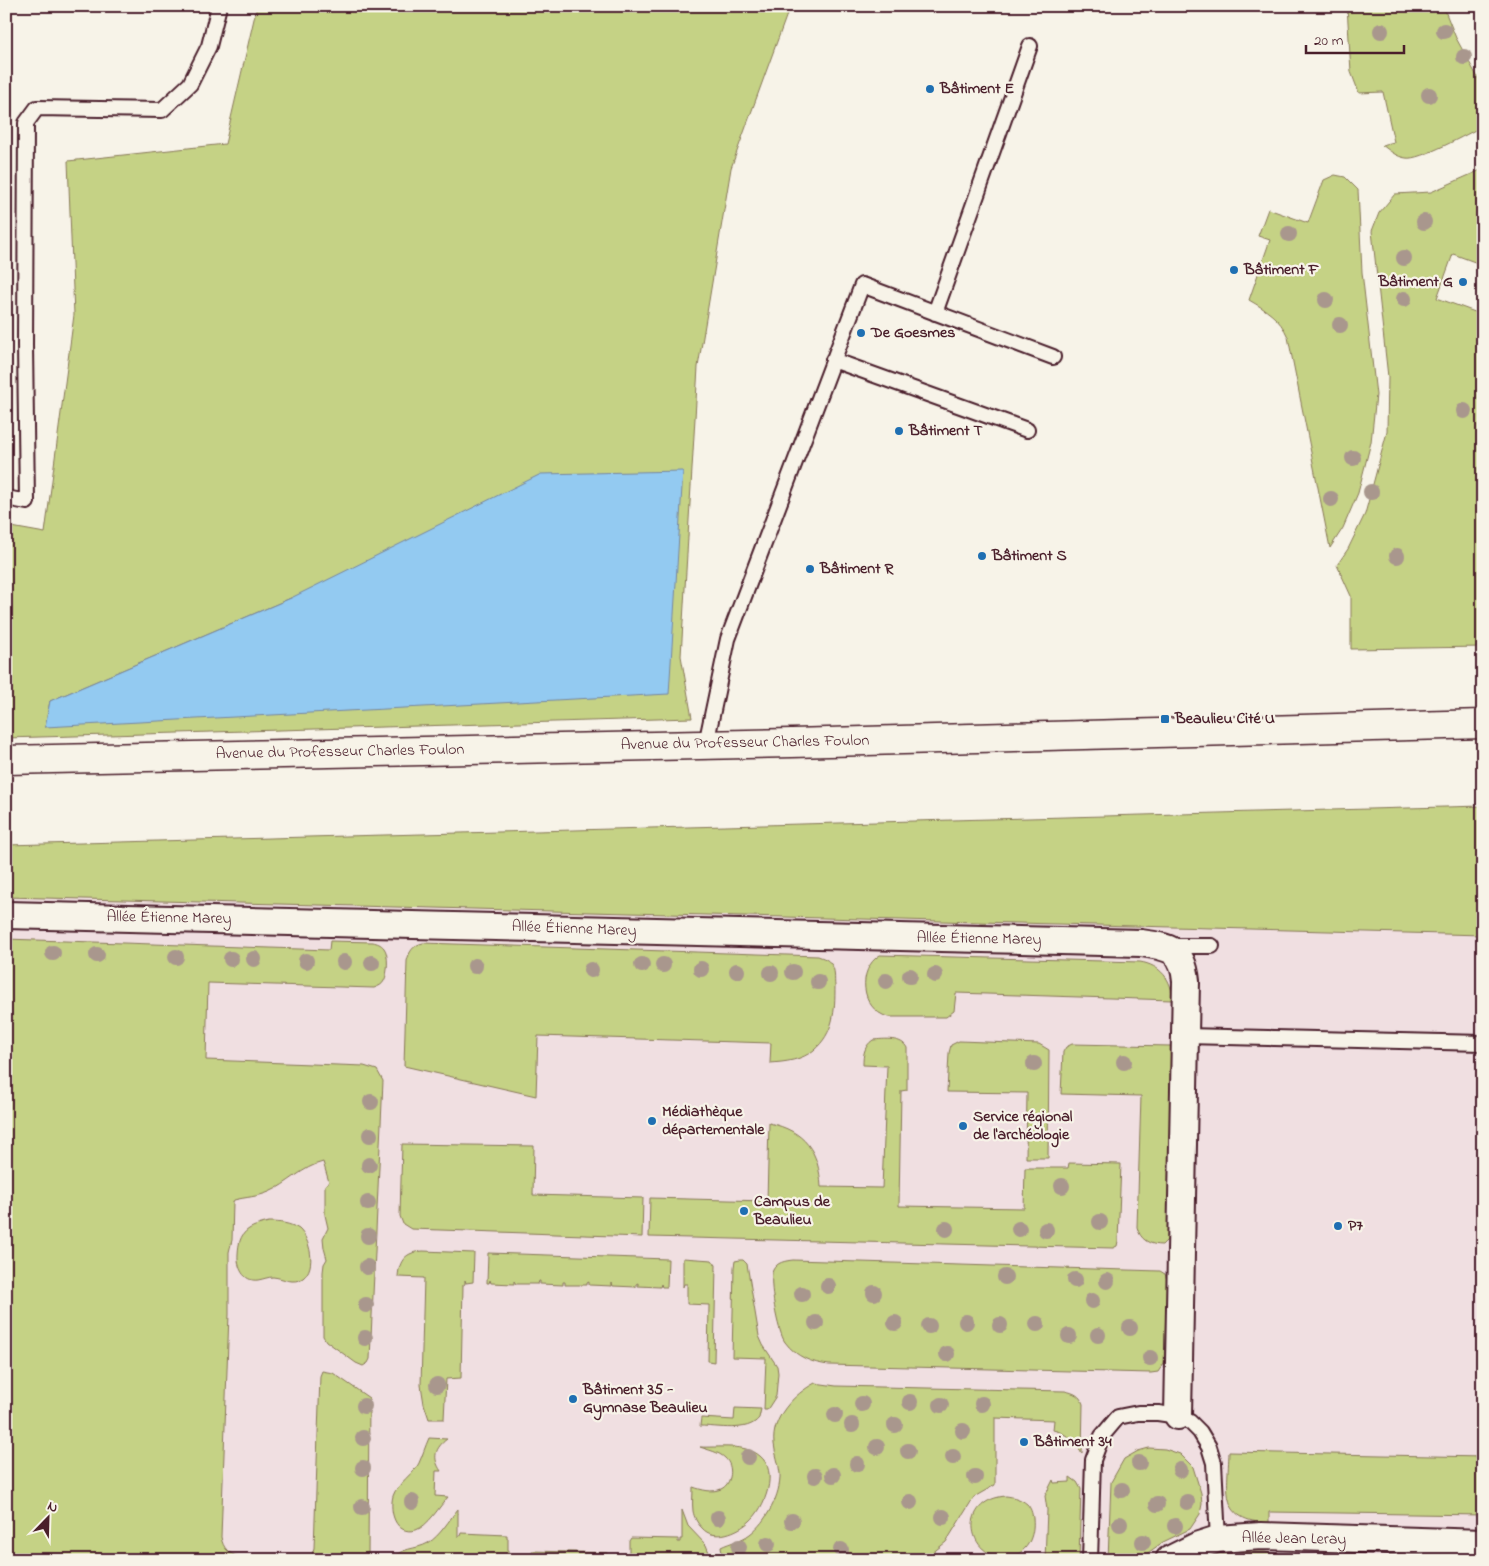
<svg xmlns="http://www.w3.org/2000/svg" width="1489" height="1566" font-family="'Indie Flower',sans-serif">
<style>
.built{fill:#f0dfe1}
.green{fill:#c5d285;stroke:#887858;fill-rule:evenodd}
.water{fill:#93caf1;stroke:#7686a2}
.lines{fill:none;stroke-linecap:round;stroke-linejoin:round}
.service-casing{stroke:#4a1f2b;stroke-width:18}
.minor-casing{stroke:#4a1f2b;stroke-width:30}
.secondary-casing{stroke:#4a1f2b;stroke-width:31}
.service{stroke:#f7f3e8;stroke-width:14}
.minor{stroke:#f7f3e8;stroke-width:26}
.secondary{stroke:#f7f3e8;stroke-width:28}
.tree{fill:#a9978d}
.poi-dot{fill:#1f6fb2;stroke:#f7f3e8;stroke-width:2}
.labels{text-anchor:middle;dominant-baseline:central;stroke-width:4.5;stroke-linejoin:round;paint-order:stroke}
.poi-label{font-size:16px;font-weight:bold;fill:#4a1f2b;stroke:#f7f3e8;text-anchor:start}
.street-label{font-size:16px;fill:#4a1f2b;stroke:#f7f3e8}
</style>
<rect width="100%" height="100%" fill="#f7f3e8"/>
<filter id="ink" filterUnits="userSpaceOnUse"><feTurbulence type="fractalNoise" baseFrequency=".02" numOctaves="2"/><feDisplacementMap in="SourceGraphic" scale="10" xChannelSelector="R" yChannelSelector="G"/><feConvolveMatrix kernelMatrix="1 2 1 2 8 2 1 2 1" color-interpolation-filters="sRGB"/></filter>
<g filter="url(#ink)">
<path class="built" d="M1483,823v737h-1477v-699z"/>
<path class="green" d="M257,6h533l-59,162 -33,199 -17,289 11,62 -686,20v-212l39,7 29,-218 -6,-154 157,-17zM291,598l-246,129 5,-26z
M1347,6h96l13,32 22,40 5,7v41c-14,7 -64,35 -77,32 -9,-1 -16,-7 -24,-13l12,-3 -11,-50 -24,1 -8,-21z
M1483,169v96l-30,-11 -16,44 46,17v332l-132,2v-53l-14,-31 11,-16 17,-35 22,-82 1,-55 -16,-146 7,-18 16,-19 36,-2z
M1335,175l10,2 13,13 4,82 14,123 -5,47 -13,51 -15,35 -13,20 -42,-211c-8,-19 -22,-27 -39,-37l21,-60 -12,-4 10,-27 40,14 16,-43z
M1483,806v129l-1477,-38v-52z
M6,939l323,11 1,-9 43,1c4,1 8,2 11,6 5,6 4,26 0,33 -2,4 -5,5 -10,7l-166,-5 -2,77 158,6 13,4 6,11 -13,278 -2,4 -5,3 -7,-3 -30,-22 -3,-5v-64l1,-8 3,-5 -3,-11 -1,-10 5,-10 -3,-13v-30l4,-3 -6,-20c-21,5 -35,22 -54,30 -12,5 -23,5 -35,8l-1,2 -1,38 -3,12v62l-8,223c4,23 25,21 43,21v2h-258z
M423,943l395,13c5,2 10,3 13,8 5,6 3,15 4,22 0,25 -1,47 -21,64 -12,10 -28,12 -44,13l1,-20 -233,-7 -2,60 -132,-30 3,-105c2,-9 6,-16 16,-18z
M880,955l260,7c20,3 33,18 32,38l-216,-7 -2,18 -8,6h-58c-28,-8 -31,-48 -8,-62z
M873,1040c11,-1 29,-3 34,8v42l-6,1 -2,115 125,2 1,-40h43l1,-5 52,1 -3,77 -1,5 -4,2 -464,-11 1,-39 117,3 2,-78c36,8 50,28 52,64l61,1 5,-122 -24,-1c0,-10 1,-19 10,-25z
M959,1041l80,3 10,6 -1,108h-22l1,-65 -80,-1 2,-39 2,-8z
M1072,1044l99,2 -2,192 -7,7c-12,0 -22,-5 -25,-18l4,-131 -80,-2 2,-42 3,-5z
M402,1144l132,2 -1,49 110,3 -1,39 -231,-8 -8,-5 -3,-8z
M269,1222c10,0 21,1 30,7 11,10 18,38 4,49 -10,7 -19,0 -30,-1 -5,0 -9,2 -15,3 -15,2 -21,-13 -20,-26 1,-23 10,-27 31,-32z
M423,1251l51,2 -1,29 -7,1 -1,-3v4l-2,1 -2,93 -15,1 -2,40h-15l-5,-15 -3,-19 3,-107 -26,-1c1,-17 8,-25 25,-26z
M488,1253l180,6 -1,28h-5l-1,-3 -1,3 -22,-1v-3l-2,1v3l-23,-1 -1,-3v3l-23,-1v-3l-2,1v2h-22v-3h-2v3l-23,-1v-3h-1l-1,3h-22l-2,-3v3l-23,-1 -1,-3 -1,3h-2z
M683,1258l29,2 4,5 -2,97 -6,-1 1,-56 -22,-1v-20h-3l-1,3z
M740,1260h3l4,4 12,72 4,9 14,21 1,7 -2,23 -9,14h-3l2,-52 -34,-1 2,-90 1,-6z
M793,1260l367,11 5,3 2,6 -3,83 -6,9 -7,1 -322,-8c-17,-2 -33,-8 -44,-23 -7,-9 -17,-62 -12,-72 4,-8 12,-9 20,-10z
M322,1371l11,2 36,25 -1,162h-63l6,-3 3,-9 6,-172z
M815,1383l21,3 229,5c9,2 15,4 18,13l-1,49c-7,-11 -15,-20 -29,-23l1,-10 -59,-2v67l-21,12 -28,45 -15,12 -13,6h-87l-105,-4 -4,-2 -1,-7c10,-5 20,-6 29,-13 16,-12 31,-39 30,-60 -1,-11 -5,-20 -6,-30 -3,-26 20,-50 41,-61z
M735,1408l26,1 -2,9c-11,15 -42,8 -59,8l1,-8 33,2z
M429,1438l18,1c-12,9 -15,19 -6,32h-5l-1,25 13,1c-9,10 -20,29 -32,33 -21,6 -27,-19 -23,-34 3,-11 23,-25 26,-33 4,-9 6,-16 10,-25z
M700,1447c18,1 45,-4 60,9 19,15 5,52 -10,65 -12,11 -36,21 -48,7 -5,-5 -8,-11 -9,-17 -1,-8 0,-16 0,-24 9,3 19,6 28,2 11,-5 13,-23 4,-31 -6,-6 -17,-8 -25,-11z
M1149,1448l16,1 15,5 13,13 8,26 1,11 -2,10 -10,15 -27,13 -25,18h-30l3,-78 13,-23 14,-8z
M1229,1452l254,5v58l-214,-3v11c-51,-2 -41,-32 -40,-71z
M1070,1477l7,5 4,7 -2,71h-34l2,-50 -2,-14 8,-16 1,3 16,-1z
M1006,1496c8,1 15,3 21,8 4,4 5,9 6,14 2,18 -6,38 -27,39 -39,1 -49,-57 0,-61z
M458,1509v27h2l1,-3 46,2v3h1v22h-116c8,-13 24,-10 36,-17 12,-7 21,-23 30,-34z
M682,1510l6,16 18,19 6,15h-83v-19l2,-3 47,1v3h2v-3h2z
M532,1551l75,2v7h-75z
M1247,1552h18l33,8h-98l10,-4z"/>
<path class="water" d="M683,471l-14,223 -624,33 5,-26 241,-103 250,-124z"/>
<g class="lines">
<defs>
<path id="service" d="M935,313l95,-267
M833,360l194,70
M6,498l21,4 -2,-157 1,-222 11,-15 125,2 28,-26 19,-38 10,-40
M706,744l22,-105 134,-354 191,72
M1167,946h45
M1186,1036l297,7
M1090,1560l3,-100 9,-24 16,-19 20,-4h20l20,3 12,6 10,10 9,15 5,16 4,76"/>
<path id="minor" d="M6,915l1135,28c29,4 42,6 45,38l-8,435
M1169,1560l30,-15 19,-6 43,-3 222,7"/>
<path id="secondary" d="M6,760l786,-17 691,-19"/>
</defs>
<use href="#service" class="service-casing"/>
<use href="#minor" class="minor-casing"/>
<use href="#secondary" class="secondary-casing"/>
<use href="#service" class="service"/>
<use href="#minor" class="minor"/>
<use href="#secondary" class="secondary"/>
</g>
<g class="tree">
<circle cx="1381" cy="31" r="8"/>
<circle cx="1444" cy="31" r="8"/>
<circle cx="1464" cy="57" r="8"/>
<circle cx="1429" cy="95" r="8"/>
<circle cx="1424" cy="222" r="8"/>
<circle cx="1289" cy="234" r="8"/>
<circle cx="1404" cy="258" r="8"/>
<circle cx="1404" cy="299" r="8"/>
<circle cx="1326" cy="300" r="8"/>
<circle cx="1340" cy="325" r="8"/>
<circle cx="1464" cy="411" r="8"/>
<circle cx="1353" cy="458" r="8"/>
<circle cx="1371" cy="492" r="8"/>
<circle cx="1331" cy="499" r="8"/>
<circle cx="1397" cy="556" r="8"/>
<circle cx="53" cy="953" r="8"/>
<circle cx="97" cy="955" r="8"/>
<circle cx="176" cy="957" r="8"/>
<circle cx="231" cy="959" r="8"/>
<circle cx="254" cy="959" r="8"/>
<circle cx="306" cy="961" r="8"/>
<circle cx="344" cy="962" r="8"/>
<circle cx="372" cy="963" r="8"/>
<circle cx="642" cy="965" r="8"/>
<circle cx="663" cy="965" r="8"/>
<circle cx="475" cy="966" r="8"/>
<circle cx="701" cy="969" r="8"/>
<circle cx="591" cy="970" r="8"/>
<circle cx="737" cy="971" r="8"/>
<circle cx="793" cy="972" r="8"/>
<circle cx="771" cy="973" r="8"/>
<circle cx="935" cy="975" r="8"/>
<circle cx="910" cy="976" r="8"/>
<circle cx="886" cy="981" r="8"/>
<circle cx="818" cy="982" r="8"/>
<circle cx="1124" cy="1062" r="8"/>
<circle cx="1034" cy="1064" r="8"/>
<circle cx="371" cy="1102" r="8"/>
<circle cx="370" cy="1135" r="8"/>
<circle cx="369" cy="1165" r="8"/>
<circle cx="1062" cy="1186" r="8"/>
<circle cx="368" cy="1203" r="8"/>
<circle cx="1100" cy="1222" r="8"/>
<circle cx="946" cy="1229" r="8"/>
<circle cx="1019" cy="1229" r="8"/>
<circle cx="1046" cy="1230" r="8"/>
<circle cx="368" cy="1236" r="8"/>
<circle cx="367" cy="1267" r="8"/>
<circle cx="1005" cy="1277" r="8"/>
<circle cx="1075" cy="1280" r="8"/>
<circle cx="1107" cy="1281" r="8"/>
<circle cx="828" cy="1286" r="8"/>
<circle cx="874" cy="1293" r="8"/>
<circle cx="802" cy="1294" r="8"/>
<circle cx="1092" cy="1301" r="8"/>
<circle cx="366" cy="1305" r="8"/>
<circle cx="966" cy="1322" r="8"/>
<circle cx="816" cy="1323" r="8"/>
<circle cx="895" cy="1323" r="8"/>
<circle cx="1037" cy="1324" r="8"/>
<circle cx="1000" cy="1325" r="8"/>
<circle cx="929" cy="1326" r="8"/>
<circle cx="1130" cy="1328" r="8"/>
<circle cx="1098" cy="1335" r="8"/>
<circle cx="1069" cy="1336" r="8"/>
<circle cx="365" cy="1338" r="8"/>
<circle cx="947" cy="1354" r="8"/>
<circle cx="1150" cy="1358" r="8"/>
<circle cx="437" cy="1385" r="8"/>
<circle cx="910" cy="1402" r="8"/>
<circle cx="862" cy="1404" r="8"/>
<circle cx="982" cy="1404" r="8"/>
<circle cx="941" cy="1405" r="8"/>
<circle cx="364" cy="1406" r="8"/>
<circle cx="835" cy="1415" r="8"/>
<circle cx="852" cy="1425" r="8"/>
<circle cx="895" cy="1425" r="8"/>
<circle cx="963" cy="1431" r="8"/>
<circle cx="363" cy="1438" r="8"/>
<circle cx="877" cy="1447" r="8"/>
<circle cx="908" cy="1451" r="8"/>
<circle cx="748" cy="1457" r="8"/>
<circle cx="953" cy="1457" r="8"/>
<circle cx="1139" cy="1463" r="8"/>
<circle cx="857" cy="1464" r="8"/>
<circle cx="363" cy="1468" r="8"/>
<circle cx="1180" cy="1470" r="8"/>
<circle cx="833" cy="1475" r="8"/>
<circle cx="815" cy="1476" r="8"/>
<circle cx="975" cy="1477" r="8"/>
<circle cx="1122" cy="1490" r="8"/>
<circle cx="412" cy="1502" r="8"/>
<circle cx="910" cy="1502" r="8"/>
<circle cx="1187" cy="1502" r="8"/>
<circle cx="1157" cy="1504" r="8"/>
<circle cx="362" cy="1507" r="8"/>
<circle cx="943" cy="1517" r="8"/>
<circle cx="718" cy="1518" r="8"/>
<circle cx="792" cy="1521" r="8"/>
<circle cx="1120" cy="1524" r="8"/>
<circle cx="1175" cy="1526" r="8"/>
<circle cx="1143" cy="1542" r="8"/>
<circle cx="768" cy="1544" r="8"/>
<circle cx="739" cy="1547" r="8"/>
<circle cx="841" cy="1550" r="8"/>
</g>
</g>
<g class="poi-dot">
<circle cx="930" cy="89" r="5"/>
<circle cx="1234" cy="270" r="5"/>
<circle cx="1463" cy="282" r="5"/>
<circle cx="861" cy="333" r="5"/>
<circle cx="899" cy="431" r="5"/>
<circle cx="982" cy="556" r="5"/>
<circle cx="810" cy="569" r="5"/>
<rect x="1160" y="714" width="10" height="10" rx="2.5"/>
<circle cx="652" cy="1121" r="5"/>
<circle cx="963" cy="1126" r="5"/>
<circle cx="744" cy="1211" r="5"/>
<circle cx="1338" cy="1226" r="5"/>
<circle cx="573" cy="1399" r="5"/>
<circle cx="1024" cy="1442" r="5"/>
</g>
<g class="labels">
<g class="poi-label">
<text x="940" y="89">Bâtiment E</text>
<text x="1244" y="270">Bâtiment F</text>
<text x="1453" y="282" text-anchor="end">Bâtiment G</text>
<text x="871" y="333">De Goesmes</text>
<text x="909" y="431">Bâtiment T</text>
<text x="992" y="556">Bâtiment S</text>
<text x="820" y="569">Bâtiment R</text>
<text x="1175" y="719">Beaulieu Cité U</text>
<text x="662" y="1112">Médiathèque<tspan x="662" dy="18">départementale</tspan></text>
<text x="973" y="1117">Service régional<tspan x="973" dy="18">de l'archéologie</tspan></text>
<text x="754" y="1202">Campus de<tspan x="754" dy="18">Beaulieu</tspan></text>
<text x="1348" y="1226">P7</text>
<text x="583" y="1390">Bâtiment 35 -<tspan x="583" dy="18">Gymnase Beaulieu</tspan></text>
<text x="1034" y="1442">Bâtiment 34</text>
</g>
<g class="street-label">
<text transform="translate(745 743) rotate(-1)">Avenue du Professeur Charles Foulon</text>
<text transform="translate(340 752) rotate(-1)">Avenue du Professeur Charles Foulon</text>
<text transform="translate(169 918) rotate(1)">Allée Étienne Marey</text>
<text transform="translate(574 929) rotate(2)">Allée Étienne Marey</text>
<text transform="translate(979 939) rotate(1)">Allée Étienne Marey</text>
<text transform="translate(1294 1539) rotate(1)">Allée Jean Leray</text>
</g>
</g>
<rect width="1489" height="1566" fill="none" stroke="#f7f3e8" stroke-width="25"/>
<rect x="12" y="12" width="1464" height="1541" fill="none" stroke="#4a1f2b" stroke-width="2" filter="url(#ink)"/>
<g transform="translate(48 1518) rotate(23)" stroke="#f7f3e8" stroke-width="4" paint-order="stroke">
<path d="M0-4L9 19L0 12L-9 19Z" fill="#4a1f2b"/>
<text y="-8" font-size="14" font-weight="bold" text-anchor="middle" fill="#4a1f2b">N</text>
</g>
<path d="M1306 45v8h98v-8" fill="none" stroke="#4a1f2b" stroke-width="2.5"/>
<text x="1314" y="45" font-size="15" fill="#4a1f2b" stroke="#f7f3e8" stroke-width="4" paint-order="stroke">20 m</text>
</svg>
